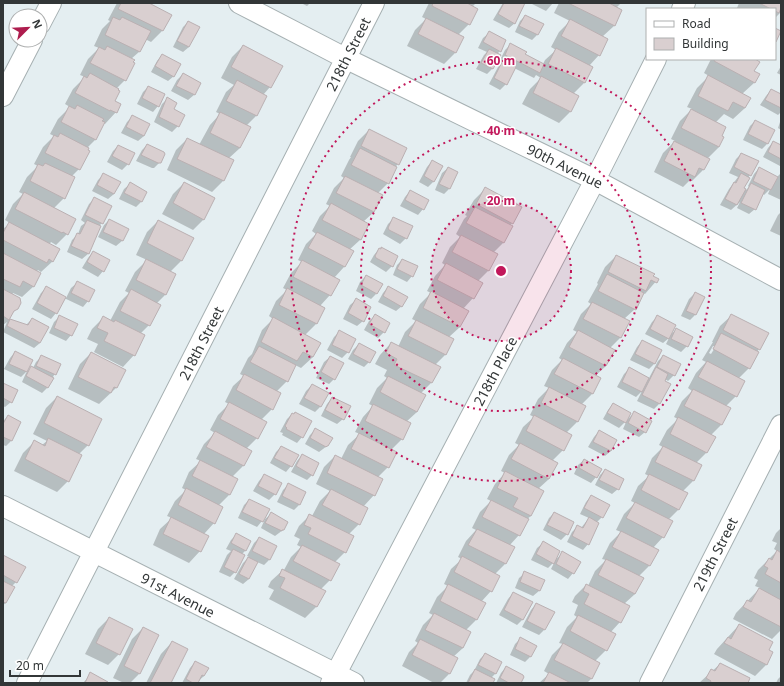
<svg xmlns="http://www.w3.org/2000/svg" width="784" height="686" font-family="'Noto Sans',sans-serif">
<style>
.shadow{fill:#0003;fill-rule:evenodd}
.building{fill:#d9cfd0;stroke:#bab0b2}
.lines{fill:none;stroke-linecap:round;stroke-linejoin:round}
.street-casing{stroke:#a6b0b2;stroke-width:22}
.street{stroke:#fff;stroke-width:20}
.ring{fill:none;stroke:#c2185b;stroke-width:2;stroke-dasharray:2 4}
.labels{text-anchor:middle;dominant-baseline:central;stroke-width:3;stroke-linejoin:round;paint-order:stroke}
.street-label{font-size:14px;fill:#323637;stroke:#fff}
.centre{fill:#c2185b;stroke:#fff;stroke-width:2}
.ring-label{font-size:12px;text-anchor:middle;font-weight:bold;fill:#c2185b;stroke:#fff;stroke-width:3;stroke-linejoin:round;paint-order:stroke}
</style>
<rect width="100%" height="100%" fill="#e4eef1"/>
<path class="shadow" d="M117,3h29l24,12 -8,16 -11,11 -6,-3 -6,13 -8,7 -6,21 -8,8 -3,13 6,3 -4,8 -11,12 -2,-1 -8,17 -8,8 -8,21 -8,8 -7,21 -11,11 14,25 -11,11 -5,-3 -2,3 4,16 -12,11 -3,-2 -2,2 -2,14 -12,11 -9,-4 -1,2 5,13 -6,6 -2,5 17,6 6,-6 8,24 -6,5 -31,-16 4,-10 -4,3v-96l7,-6 -5,-3 8,-16 10,-10 -4,-2 8,-15 11,-11 -4,-2 9,-17 11,-11 -4,-2 8,-15 12,-12 -5,-3 8,-15 12,-12 -5,-2 8,-16 11,-11 -5,-2 8,-17 8,-8 -2,-1z
M301,3h9l-3,3z
M429,3h47l-4,4 -3,17 -11,11 5,2 -8,16 -11,11 -37,-18 8,-16 11,-11 -4,-2z
M503,3h19l-7,20 -6,5 -16,-8z
M530,3h23l-7,8z
M559,3h62l-5,5 5,2 -7,16 -12,11 -3,18 -10,11 3,1 -8,16 -11,11 5,2 -8,16 -11,11 -37,-19 8,-15 11,-11 -5,-3 -2,3 -18,-9 -2,-2 -8,17 -6,6 -11,-6 9,-17 5,-5 -3,-2 5,-10 5,-5 14,10 19,9 2,-4 11,-10 -5,-3 8,-15 11,-11 -16,-8z
M739,3h42v9l-6,6v-9h-37l-1,-1z
M525,16l18,9 -6,10 -5,5 -17,-8 5,-11z
M188,22l1,25 -6,5 -10,-5 10,-20z
M489,33l11,18 -3,3 2,2 -7,13 -5,5 -11,-5 8,-14 3,-3 -9,-4 5,-10z
M243,46l27,41 -7,8 3,1 -10,20 -10,10 -6,22 -12,11 4,2 -9,20 -11,11 -45,-22 9,-20 11,-11 12,6 11,-20 10,-11 -4,-2 10,-20 8,-7 -13,-7 11,-21z
M162,55l12,21 -6,5 -17,-9 6,-11z
M711,59h48l-2,2 -4,11 1,11 -12,11 3,14 -12,11 -9,-5 -9,9 5,13 -1,11 -12,12 2,1 -6,10 -11,11 -2,-1 -7,7 -29,-15 9,-19 12,-12 -4,-2 9,-18 12,-12 -5,-2 10,-19 12,-12 -5,-3z
M781,66v9l-4,-2z
M183,74l17,9 -6,12 -6,5 -17,-9 6,-11z
M148,87l10,19 -5,6 -16,-8 6,-12z
M771,90l10,6v16l-3,3 -18,-10 6,-9z
M168,98l10,28 -6,6 -18,-10 8,-18z
M132,117l12,19 -6,5 -17,-8 6,-11z
M755,121l19,9 -7,14 -5,5 -19,-9 7,-14z
M780,122l1,1v7l-3,-2z
M369,130l29,34 -3,3 -7,16 -11,11 -3,18 -11,10 5,2 -8,16 -11,10 3,2 -8,15 -10,11 -4,17 -10,11 4,2 -8,16 -11,11 8,22 -12,11 -6,-3 -8,16 -11,11 -4,17 -11,11 -4,18 -11,11 4,2 -7,15 -11,11 5,3 -8,15 -11,11 -4,17 -10,11 -4,17 -11,12 -36,-18 7,-16 12,-11 -5,-2 8,-15 11,-11 -4,-2 7,-16 12,-11 -5,-2 8,-15 11,-11 -5,-3 8,-15 11,-11 -4,-2 8,-16 11,-10 -4,-2 8,-16 4,-4 10,-24 11,-11 -4,-3 7,-15 11,-11 -4,-2 8,-15 11,-11 -4,-2 8,-16 10,-10 -4,-3 8,-15 10,-10 -4,-2 8,-16 10,-10 -3,-2 8,-16 2,-3h-1l8,-16z
M773,142l8,4v19l-1,1 -17,-9 5,-9z
M147,145l13,17 -6,6h-2l-16,-7 6,-11z
M118,146l16,8 -6,10 -6,6 -15,-8 6,-11z
M741,154l9,21 -2,3 -5,10 3,2 3,-3 -1,-1 6,-12 5,-6 18,9 4,-4v27l-13,-6 2,-5 -6,6 -1,-1 -8,15 -6,5 -12,-6 3,-6 -9,8 -11,-5 9,-16 9,-12 -9,-4 7,-14z
M432,161l2,20 -6,6 -9,-5 8,-15z
M448,168l9,4 -8,17 -5,5 -9,-4 7,-17z
M103,175l11,19 -6,5 -16,-8 6,-11z
M184,183l20,36 -11,11 -31,-16 11,-20z
M130,184l16,8 -5,10 -5,5 -17,-8 5,-10z
M485,189l27,34 -2,3 -6,16 -11,11 -4,17 -11,11 -5,17 -10,11 -3,18 -11,10 -3,17 -11,11 4,2 -8,16 -11,11 -3,18 -11,10 -4,17 -11,11 -3,17 -10,10 -4,18 -11,12 -4,17 -11,11 -3,17 -11,11 -4,17 -9,9 -4,17 -12,12 -36,-19 5,-9 -6,-3 3,-6 12,-11h1l7,-13 10,-10 -4,-2 3,-6 -6,-3 5,-10 11,-11 2,1 8,-15 10,-10 -14,-7 8,-17 11,-11 6,3 7,-14 12,-11 -5,-2 8,-15 10,-11 -4,-2 8,-16 10,-10 -3,-2 3,-6 -12,-6 5,-9 11,-12 7,4 7,-15 11,-11 -4,-2 8,-15 11,-11 -4,-2 8,-15 10,-11 -3,-2 8,-16 10,-10 -4,-3 8,-15 3,-3 -2,-1 9,-15z
M410,191l13,18 -5,6 -18,-9 5,-9z
M95,198l7,25 -3,3 1,1 -12,27 -6,5 -15,-7 5,-12 6,-6 3,-8 4,-3 -4,-3 8,-16z
M781,212v24l-11,-5 8,-16z
M393,219l13,19 -6,6 -17,-10 5,-10z
M109,220l19,9 -6,12 -6,5 -18,-9 6,-12z
M158,221l34,17 -11,23 -11,11 5,3 -10,20 -9,9 -7,21 -9,9 -6,21 -11,12 -29,-15 4,-8 -11,-5 5,-10 11,-11 7,3 10,-19 9,-9 -4,-2 10,-19 12,-12 -11,-5 11,-23z
M379,249l13,17 -6,6 -16,-10 4,-7z
M93,252l10,19 -5,6 -16,-9 6,-10z
M616,256l42,23 -13,15 -2,-1 -8,16 -11,10 -3,18 -11,11 4,2 -8,16 -11,10 5,2 -8,16 -11,11 4,2 -8,15 -11,11 5,2 -8,15 -11,11 -3,18 -11,10 -7,27 -4,3 -8,16 -10,11 4,2 -8,16 -10,10 -4,17 -10,11 -5,18 -10,10 4,2 -7,16 -10,9 3,2 -7,15 -9,9h-6l-32,-17 7,-14 9,-9 -3,-2 8,-16 10,-10 -4,-2 8,-16 11,-11 -4,-2 7,-15 11,-10 -4,-2 8,-16 10,-11 -4,-2 8,-16 11,-11 -4,-2 8,-15 10,-11 -4,-2 8,-16 10,-10 -4,-2 8,-16 11,-10 -4,-2 8,-16 11,-11 -5,-2 8,-16 10,-10 -3,-2 8,-15 10,-11 -4,-2 8,-16 10,-10 -3,-2 10,-18 -1,-1 8,-16z
M402,260l10,16 -5,6 -14,-7 4,-10z
M366,276l10,18 -5,5 -15,-8 4,-9z
M77,283l11,18 -5,6 -19,-9 -8,15 -5,6 -19,-10 9,-16 5,-5 20,10 5,-10z
M388,287l14,19 -6,5 -18,-9 5,-9z
M695,293l8,4 -8,18 -5,5 -9,-4 8,-17z
M356,300l7,21 -6,5 -14,-7 7,-14z
M732,315l27,34 -2,3 -8,16 -10,10 5,3 -8,15 -11,11 4,2 -8,16 -10,10 -4,17 -11,11 4,2 -7,16 -11,11 -3,17 -11,11 -5,17 -10,11 -4,18 -10,10 -4,18 -11,10 -4,18 -10,11 -4,17 -11,11 -3,17 -5,5h-48l10,-9 -5,-3 8,-16 11,-11 -4,-1 8,-16 10,-10 -3,-2 4,-10 -6,-3 3,-6 11,-11 2,1 7,-15 11,-11 -4,-1 8,-16 11,-11 -5,-2 8,-16 11,-11 -4,-2 7,-15 11,-10 -4,-2 7,-16 11,-11 -4,-2 8,-15 11,-11 -4,-2 8,-16 10,-10 -4,-3 8,-15 10,-11 -4,-2 11,-18h-1l8,-16zM713,346h3l-5,8 -2,-1z
M60,316l11,19 -5,6 -17,-8 5,-11z
M375,316l9,16 -6,6 -14,-8 5,-9z
M657,317l13,18 6,-5 15,7 -4,9 -6,6 -15,-8 3,-6 -6,5 -18,-9 7,-12z
M339,332l9,20 -6,6 -15,-8 7,-13z
M642,341l18,10 -6,13 -5,5 -19,-9 7,-13z
M359,344l10,18 -5,5 -16,-8 5,-9z
M15,352l17,8 -6,12 -5,5 -17,-8 6,-11z
M91,353l34,17 -9,18 -17,16 -31,-15 12,-25z
M42,356l17,9 -11,22 -6,6 -20,-11 4,-9 6,-6 1,1 3,-6z
M663,356l11,19 -6,6 -3,-2 -2,3 6,3 -10,19 -5,5 -17,-8 5,-10 -6,6 -19,-10 7,-13 5,-5 20,9 9,-17z
M330,357l4,22 -5,5 -13,-6 8,-16z
M3,384l8,18 -6,5 -2,-1z
M312,385l16,9 -8,13 -5,5 -16,-8 7,-13z
M57,397l31,48 -9,9 -11,27 -11,11 -43,-21 9,-18 11,-11 8,3 5,-4 -14,-7 13,-26z
M332,398l11,21 -6,5 -16,-8 6,-12z
M613,404l14,16 8,-8 10,20 -6,5 -16,-8 4,-9 -8,8 -16,-9 5,-9z
M292,414l10,23 -5,6 -15,-8 1,-2 -3,-1 7,-13z
M8,416l12,6 -9,19 -5,5 -3,-1v-24z
M315,430l12,16 -8,6 -14,-8 5,-9z
M599,431l12,20 -6,5 -17,-9 6,-10z
M281,447l10,19 -5,6 -16,-9 6,-11z
M302,455l10,20 -5,5 -16,-8 6,-11z
M584,460l12,17 -5,6 -17,-9 4,-9z
M605,470l13,19 -6,5 -17,-9 5,-10z
M264,475l11,19 -6,6 -16,-9 6,-10z
M288,485l12,19 -6,6 -17,-8 6,-12z
M591,496l11,21 -5,5 -9,22 -5,6 -16,-8 5,-10 6,-6 3,2 8,-10 -9,-4 6,-12z
M249,500l13,21 -5,6 -19,-9 6,-13z
M554,513l13,21 -6,6 -18,-10 6,-12z
M271,514l12,16 -8,6 -14,-8 4,-9z
M781,528v102l-9,9 -39,-20 3,-6 24,-25 -5,-2 3,-6 -4,-2 4,-8 19,-19 -3,-2 3,-6 -5,-2 4,-8z
M236,535l10,15 -4,4 -7,18 -5,5 -11,-5 8,-17 4,-4 -5,-2 5,-9z
M259,538l17,9 -7,13 -5,5 -7,-3 -8,17 -6,5 -9,-5 9,-16 6,-6 -2,-1 7,-13z
M543,543l12,17 8,-7 17,9 -7,11 -5,6 -17,-10 4,-8 -7,7 -17,-8 6,-12z
M3,556l13,26 -4,4 -6,17 -3,2z
M525,573l18,8 -4,10 -6,5 -18,-8 4,-10z
M513,593l10,26 -6,6 -18,-10 9,-16z
M536,604l17,9 -9,17 -5,5 -17,-8 9,-17z
M109,618l10,36 -11,11 -23,-11 13,-25z
M739,625l28,25 5,3 -6,12 -11,11 -41,-22 3,-5z
M143,628l15,7 -19,39 -9,9h-6l-11,-5 19,-39z
M520,639l15,7 -5,11 -5,5 -15,-7 5,-11z
M172,642l-2,41h-24l15,-29z
M485,654l16,8 -6,12 -4,4 1,5h-26l4,-8 4,-4 6,-12z
M195,662l9,14 -8,7h-14l8,-15z
M720,664l26,19h-47z
M506,667l14,16h-24l5,-10z
M91,674l16,9h-24z
M781,676v7h-5l2,-4z"/>
<path class="building" d="M121,3h28l23,12 -9,16 -45,-22z
M433,3h34l11,6 -8,16 -38,-19z
M504,3h21l-10,21 -17,-10z
M568,3h41l13,7 -7,16z
M759,3h22v5l-2,5 -4,-2v-2h-4z
M525,15l19,9 -6,11 -19,-9z
M113,17l7,3 2,-3 29,14 -11,21 -35,-17z
M426,18l38,19 -8,16 -38,-19z
M570,19l38,20 -8,17 -39,-20z
M188,21l12,6 -11,20 -12,-6z
M775,28l6,3 -5,11 -1,-1z
M489,31l17,9 -5,12 -18,-10z
M510,43l17,9 -2,2 19,10 -4,9 -35,-18z
M243,45l40,21 -12,22 -40,-21z
M107,46l28,14 -2,2 2,1 -9,18 -36,-18 9,-16 6,3z
M556,48l37,19 -8,16 -37,-19z
M489,49l12,6 -8,14 -12,-6z
M162,54l19,10 -7,13 -19,-11z
M715,59h40l5,3 -6,9 6,3 -5,9 -41,-22z
M503,60l13,7 -9,18 -13,-7z
M90,73l29,16 -1,1 2,1 -5,10 6,3 -4,9 -7,-3v1l-35,-18 9,-17 3,2z
M183,73l18,10 -6,12 -19,-9z
M708,75l43,23 -6,10 -12,-6 -5,9 -30,-15z
M541,76l38,20 -8,16 -38,-19z
M237,80l30,16 -10,20 -31,-15z
M148,86l17,8 -6,13 -17,-9z
M771,89l10,5v14l-16,-8z
M167,97l10,6 -3,6 11,6 -6,12 -20,-10z
M77,105l27,14 -2,2 3,1 -9,18 -35,-18 8,-16 6,3z
M691,109l35,18 -4,9 2,1 -5,10 -38,-19z
M220,112l31,15 -11,21 -30,-15z
M132,115l18,9 -6,12 -18,-9z
M755,120l20,10 -7,14 -20,-10z
M369,129l38,19 -8,17 -38,-19z
M60,133l29,15 -1,2 2,1 -10,19 -35,-17 9,-18 4,2z
M187,138l47,22 -10,21 -47,-22z
M674,141l36,18 -6,11 -5,-2 -4,9 -31,-16z
M773,141l8,4v14l-13,-7z
M147,144l17,8 1,2 -4,9h-3l-17,-8z
M118,145l17,8 -6,12 -17,-9z
M360,148l37,19 -8,17 -38,-19z
M741,153l18,8 -8,15 -17,-9z
M432,160l11,6 -9,16 -10,-6z
M45,163l30,14 -10,22 -35,-18 8,-17 5,2z
M448,167l10,5 -8,17 -11,-5z
M759,167l19,10 -7,13 -18,-9z
M103,173l18,9 -7,12 -17,-9z
M741,173l9,5 -6,10 2,1 -9,16 -12,-6 9,-17 2,1z
M345,176l38,19 -9,17 -38,-19z
M130,182l17,10 -5,10 -18,-9z
M184,182l31,16 -11,22 -31,-17z
M751,183l14,7 -9,20 -15,-7z
M485,187l37,20 -9,17 -37,-20z
M410,190l19,10 -5,10 -19,-10z
M24,192l52,27 -8,16 -5,-3 -1,1 -47,-24z
M94,197l18,9 -9,18 -18,-9z
M331,203l38,21 -8,16 -39,-20z
M475,207l38,19 -9,17 -38,-20z
M393,217l20,9 -6,13 -18,-9 -1,-2z
M109,219l20,10 -6,12 -20,-9z
M87,220l14,6 -12,28 -18,-8 6,-13 3,1z
M158,220l36,18 -12,23 -35,-18z
M9,222l51,27 -7,13 -4,-3 -2,4 -44,-23v-7z
M317,232l37,19 -9,16 -37,-19z
M461,235l37,19 -9,17 -37,-19z
M381,247l17,9 -5,11 -17,-9 -1,-2 4,-8 2,1z
M93,251l17,9 -6,12 -17,-10z
M3,253l38,20 -7,14 -11,-6 -3,6 -17,-8z
M616,255l39,19 -2,2 6,3 -2,4 -6,-3 -5,11 -38,-19z
M146,259l30,15 -10,21 -30,-15z
M402,259l16,7 -5,11 -16,-8z
M302,260l38,20 -9,16 -38,-19z
M446,263l37,20 -9,16 -37,-19z
M607,274l37,19 -8,17 -38,-19z
M366,275l17,9 -6,10 -16,-9z
M77,281l18,9 -6,12 -18,-9z
M46,286l20,11 -9,17 -20,-11z
M388,286l20,11 -6,10 -19,-11z
M287,288l38,20 -8,16 -38,-19z
M3,289l17,9 1,5 -3,6 -4,2 -5,9 -6,-4z
M131,289l30,16 -11,21 -30,-15z
M431,291l38,20 -9,16 -37,-19z
M695,292l10,5 -9,18 -10,-4z
M356,298l15,9 -7,15 -16,-9z
M592,302l38,19 -9,17 -38,-19z
M375,314l15,9 -5,10 -16,-9z
M731,314l38,19 -9,17 -37,-20z
M59,315l19,9 -6,12 -18,-8z
M657,315l19,10 -7,14 -19,-10z
M103,316l11,6 1,-2 30,15 -10,21 -31,-15 4,-8 -11,-5z
M273,317l48,26 -8,14 -10,-5 -6,9 -36,-19z
M32,318l17,9 -9,16 -33,-17 3,-7 18,6z
M416,320l38,19 -8,16 -38,-19z
M676,328l17,9 -5,10 -17,-8z
M339,330l17,9 -7,14 -17,-8z
M578,330l37,20 -9,16 -37,-19z
M721,333l38,19 -9,17 -37,-20z
M642,340l20,10 -7,14 -20,-10z
M391,342l50,25 -9,16 -38,-18 3,-6 -11,-6z
M359,343l17,9 -6,11 -17,-9z
M259,346l37,19 -8,17 -38,-20z
M15,351l18,9 -6,12 -18,-8z
M91,352l35,18 -9,18 -3,-1 -3,6 -33,-16z
M41,355l20,9 -5,11 -20,-9z
M663,355l18,9 -6,12 -18,-9z
M330,356l14,7 -9,17 -14,-8z
M563,358l38,20 -8,16 -39,-20z
M707,361l38,20 -8,16 -39,-20z
M31,366l23,12 -6,10 -22,-12z
M629,367l20,11 -7,14 -20,-10z
M656,367l12,7 -3,7 6,3 -11,20 -18,-9z
M244,374l37,19 -8,17 -37,-20z
M388,376l38,19 -9,17 -37,-20z
M3,383l15,7 -6,13 -9,-5z
M312,384l17,9 -8,14 -17,-9z
M549,387l37,19 -8,16 -37,-19z
M693,389l38,19 -9,17 -38,-19z
M57,396l45,23 -13,27 -45,-23z
M332,397l19,9 -7,14 -19,-10z
M229,402l38,20 -9,17 -38,-20z
M613,403l18,10 -5,10 -19,-10z
M373,404l38,19 -8,17 -38,-19z
M634,411l18,10 -6,12 -18,-10z
M295,412l17,9 -9,17 -17,-9 1,-1 -2,-2 7,-13 2,1z
M8,415l13,7 -9,19 -9,-4v-13z
M534,415l38,20 -8,16 -38,-20z
M678,417l38,20 -9,16 -37,-19z
M315,428l18,10 -5,8h-1l-1,1 -16,-9z
M599,430l18,10 -6,11 -18,-9z
M215,431l37,20 -8,15 -38,-19z
M359,433l38,19 -8,16 -38,-19z
M48,438l34,17 -13,27 -44,-23 9,-19 11,6z
M520,443l38,20 -9,16 -38,-20z
M281,446l18,9 -7,12 -18,-9z
M663,446l39,19 -8,16 -39,-19z
M302,454l17,9 -6,13 -17,-10z
M335,455l48,24 -8,17 -48,-23z
M584,459l18,10 -5,9 -18,-10z
M200,460l38,19 -8,16 -38,-19z
M605,469l19,10 -5,11 -20,-10z
M505,471l39,20 -13,25 -18,-9 5,-9 -21,-10z
M264,474l18,9 -6,12 -18,-9z
M649,474l39,19 -9,17 -38,-20z
M288,483l18,9 -6,13 -18,-9z
M186,488l37,19 -8,17 -37,-19z
M331,489l37,19 -8,17 -38,-20z
M591,495l19,10 -7,13 -19,-10z
M249,499l21,10 -7,13 -21,-10z
M491,500l38,19 -9,17 -38,-19z
M635,502l38,19 -9,17 -38,-20z
M271,512l17,10 -4,8h-2v1l-17,-8z
M554,512l20,10 -6,13 -21,-10z
M309,514l45,22 -8,17 -38,-19 3,-6 -7,-3z
M171,517l38,19 -8,16 -38,-18z
M589,517l10,6 -10,22 -17,-9 5,-11 6,3z
M477,529l38,18 -9,17 -38,-19z
M621,531l38,19 -9,16 -38,-19z
M236,533l15,8 -5,10 -15,-8z
M259,537l18,9 -7,14 -18,-9z
M543,541l17,10 -6,13 -18,-10z
M302,545l38,19 -9,17 -38,-20z
M233,549l12,6 -9,18 -12,-6z
M777,550l4,3v30l-16,-9 3,-6 -4,-2 5,-8 3,2z
M562,551l19,11 -7,12 -18,-10z
M3,555l23,12 -9,16 -14,-8z
M462,556l38,20 -8,16 -38,-20z
M248,557l10,5 -9,17 -10,-5z
M606,559l38,19 -9,16 -37,-19z
M282,569l44,22 -9,16 -37,-19 5,-10 -6,-2z
M524,571l21,9 -5,11 -20,-9z
M3,581l12,6 -9,16 -3,-1z
M448,584l38,19 -9,17 -37,-19z
M586,584l44,22 -9,17 -37,-19 5,-10 -6,-3z
M759,588l22,12v27l-38,-20 4,-7 4,2z
M513,592l20,10 -10,18 -19,-10z
M536,603l19,9 -10,18 -18,-9z
M434,613l37,19 -8,16 -38,-18z
M578,615l38,19 -9,17 -37,-20z
M109,617l24,12 -13,26 -24,-12z
M739,624l34,18 -4,8 4,2 -6,13 -43,-22 4,-6 3,2z
M143,627l16,8 -19,39 -16,-8z
M520,637l17,9 -6,11 -16,-8z
M420,639l38,19 -8,16 -38,-19z
M172,641l16,8 -17,34h-21z
M563,643l37,20 -8,16 -38,-19z
M485,653l17,9 -6,12 -18,-9z
M195,661l14,7 -5,8 -2,-1 -4,8h-5l-7,-4z
M720,663l30,15 -2,5h-38l1,-2 -5,-3 5,-9 4,2z
M506,666l17,9 1,2 -3,6h-12l-9,-5z
M475,669l20,10 -2,4h-25z
M90,672l18,10v1h-23z
M549,672l22,11h-28z"/>
<g class="lines">
<defs>
<path id="street" d="M239,3l106,55 250,122 186,100
M682,9l3,-6
M40,24l11,-21
M3,96l29,-56
M3,506l351,177
M27,683l347,-680
M331,683l264,-503 61,-121
M650,683l131,-258"/>
</defs>
<use href="#street" class="street-casing"/>
<use href="#street" class="street"/>
</g>
<circle cx="501" cy="271" r="70" fill="#c2185b" fill-opacity=".12"/>
<g class="ring">
<circle cx="501" cy="271" r="70"/>
<circle cx="501" cy="271" r="140"/>
<circle cx="501" cy="271" r="210"/>
</g>
<g class="labels">
<g class="street-label">
<text transform="translate(348 54) rotate(-63)">218th Street</text>
<text transform="translate(565 166) rotate(26)">90th Avenue</text>
<text transform="translate(201 343) rotate(-63)">218th Street</text>
<text transform="translate(495 371) rotate(-62)">218th Place</text>
<text transform="translate(715 554) rotate(-63)">219th Street</text>
<text transform="translate(178 595) rotate(27)">91st Avenue</text>
</g>
</g>
<circle cx="501" cy="271" r="6" class="centre"/>
<g class="ring-label">
<text x="501" y="65">60 m</text>
<text x="501" y="135">40 m</text>
<text x="501" y="205">20 m</text>
</g>
<rect width="784" height="686" fill="none" stroke="#323637" stroke-width="8"/>
<rect x="646" y="8" width="130" height="52" fill="#ffffff" stroke="#adafaf"/>
<rect x="654" y="21" width="20" height="6" fill="#ffffff" stroke="#adafaf"/>
<text x="682" y="28" font-size="12" fill="#323637">Road</text>
<rect x="654" y="38" width="20" height="12" fill="#d9cfd0" stroke="#adafaf"/>
<text x="682" y="48" font-size="12" fill="#323637">Building</text>
<g transform="translate(28 28) rotate(66)"><circle r="19" fill="#ffffff" stroke="#adafaf"/>
<path d="M0-3L7 15L0 10L-7 15Z" fill="#ae1d4e"/>
<text y="-6" font-size="11" font-weight="bold" text-anchor="middle" fill="#323637">N</text>
</g>
<path d="M10 670v6h70v-6" fill="none" stroke="#323637" stroke-width="2"/>
<text x="16" y="670" font-size="12" fill="#323637" stroke="#ffffff" stroke-width="3" paint-order="stroke">20 m</text>
</svg>
